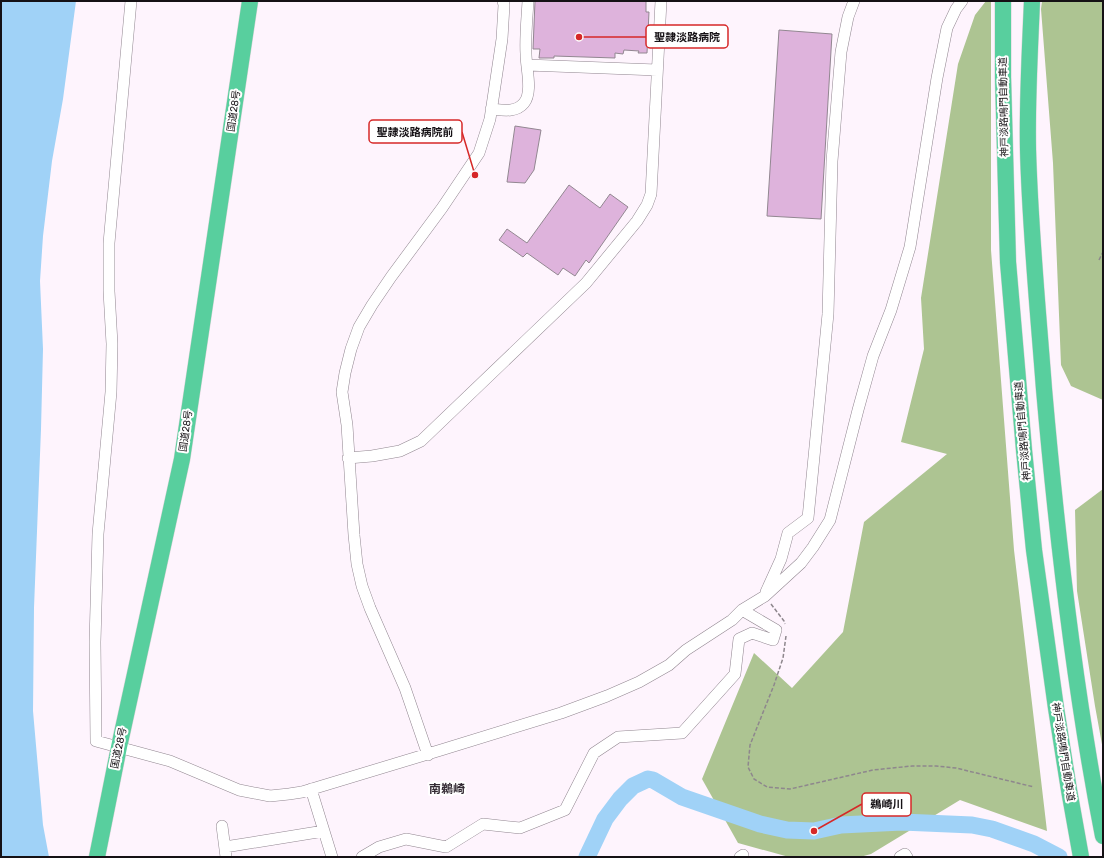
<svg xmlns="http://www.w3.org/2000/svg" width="1104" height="858" font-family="Rubik,'Noto Sans JP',sans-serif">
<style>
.forest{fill:#adc492}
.water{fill:#a0d2f7}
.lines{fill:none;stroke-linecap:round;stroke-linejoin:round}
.river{stroke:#a0d2f7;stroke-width:17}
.building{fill:#deb3dc;stroke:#928791}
.minor-casing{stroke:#918690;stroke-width:12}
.highway-casing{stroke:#d5d4d5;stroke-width:17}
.path{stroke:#8e878d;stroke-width:1.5;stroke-dasharray:4 2;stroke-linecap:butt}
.minor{stroke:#fff;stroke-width:11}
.highway{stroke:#58cf9e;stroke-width:16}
.labels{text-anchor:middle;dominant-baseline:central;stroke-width:4;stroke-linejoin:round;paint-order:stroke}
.street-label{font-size:10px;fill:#151115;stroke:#fff}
.quarter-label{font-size:12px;font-weight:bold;fill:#342b34;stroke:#fff}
.leader{fill:none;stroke:#d62828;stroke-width:1.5}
.callout-dot{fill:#d62828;stroke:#fff;stroke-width:1.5}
.callout{fill:#fff;stroke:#d62828;stroke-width:1.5}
.callout-label{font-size:11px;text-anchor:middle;font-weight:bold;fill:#151115}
</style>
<rect width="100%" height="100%" fill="#fef4fd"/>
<path class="forest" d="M986,1h5v249l23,300 33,281 -87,-31 -89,54 -11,3h-71l-51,-14 -36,-64 52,-126 38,35 51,-56 21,-110 83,-68 -46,-12 23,-93 -3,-51 37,-234 17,-49z
M1042,1h61v399l-32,-14 -10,-21 -8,-202 -12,-154z
M1103,489v261l-8,-44 -18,-115 -2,-81z"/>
<path class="water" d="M1,1h75l-13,98 -11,62 -9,75 -3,45 3,68 -2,80 -7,179 -1,103 10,114 6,32h-48z"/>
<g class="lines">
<path class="river" d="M587,857l18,-38 15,-20 13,-13 15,-7 5,1 29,17 78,27 27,6 27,1 27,-6 61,-3 70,3 20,4 42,15 25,13"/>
</g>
<path class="building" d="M535,1h111v11h3l-2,41h-9l1,-2 -15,-1 -1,4 -8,-1v5l-61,-2v2h-15l1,-9h-7z
M779,30l53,4 -11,185 -54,-3z
M515,126l26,4 -7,40 -9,13 -18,-1z
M569,185l31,23 10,-14 18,13 -39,56 -3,-3 -11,16 -12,-8 -5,7 -31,-22 -4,4 -24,-17 8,-11 20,14z"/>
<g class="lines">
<defs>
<path id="minor" d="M131,1l-22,242v48l3,53 -1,48 -13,142 -3,108 1,99 74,20 69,29 31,6 19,-2 13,-2 139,-42 120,-37 46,-17 32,-14 30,-17 17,-15 46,-30 10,-10 23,-14 36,-33 12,-16 17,-27 28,-110 15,-54 18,-46 19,-63 27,-169 10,-50 9,-19 6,-8
M527,65l130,5
M491,109c11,1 25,4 33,-6 9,-11 2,-35 2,-49 -1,-17 1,-35 2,-53
M348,458l24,-2 28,-5 21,-10 165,-158 51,-62 10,-16 4,-11 10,-193
M766,592l15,-33 7,-26 20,-15 20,-204 4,-153 9,-109 7,-35 6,-16
M428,755l-23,-67 -35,-80 -8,-22 -5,-22 -3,-29 -7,-110 -5,-33 3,-19 6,-24 8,-22 13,-22 19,-28 51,-69 37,-55 11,-34 12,-80 2,-34 -1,-4
M311,789l21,68
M222,826l4,31
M225,847l99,-16
M362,857l17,-10 27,-8 40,8 37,-23 37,4 45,-18 29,-57 24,-16 64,-4 53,-59 4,-35 13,-6 21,7 3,-10 -34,-20
M740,857l3,-2
M900,857l5,-3 2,3"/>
<path id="highway" d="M1003,1v76l5,185 16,188 10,100 22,158 13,82 12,67
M1032,1c-2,49 -5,98 -4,148 2,80 10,160 16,240 13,149 30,300 59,447
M97,857l22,-110 63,-288 68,-458"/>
</defs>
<use href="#minor" class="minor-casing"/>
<use href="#highway" class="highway-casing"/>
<path class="path" d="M1099,260l4,-8
M771,604l13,17 1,3
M786,636l-3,22 -9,27 -24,60 -2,22 6,12 13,8 23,2 83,-19 39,-4h24l20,2 78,19"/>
<use href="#minor" class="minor"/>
<use href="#highway" class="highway"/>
</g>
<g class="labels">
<g class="street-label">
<text transform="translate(1004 107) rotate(-91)">神戸淡路鳴門自動車道</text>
<text transform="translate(234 111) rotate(-82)">国道28号</text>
<text transform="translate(186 431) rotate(-82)">国道28号</text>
<text transform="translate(1023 431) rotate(-95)">神戸淡路鳴門自動車道</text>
<text transform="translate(119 748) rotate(-78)">国道28号</text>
<text transform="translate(1063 752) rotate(81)">神戸淡路鳴門自動車道</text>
</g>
<g class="quarter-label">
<text x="447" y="789">南鵜崎</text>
</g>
</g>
<path class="leader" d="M579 37L646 37M475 175L462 132M814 831L862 804"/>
<g class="callout-dot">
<circle cx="579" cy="37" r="4"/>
<circle cx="475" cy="175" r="4"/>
<circle cx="814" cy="831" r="4"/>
</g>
<g class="callout">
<rect x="646" y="25" width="82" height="23" rx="4"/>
<rect x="369" y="120" width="93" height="23" rx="4"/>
<rect x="862" y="793" width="49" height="23" rx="4"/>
</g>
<g class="callout-label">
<text x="687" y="41">聖隷淡路病院</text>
<text x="415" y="136">聖隷淡路病院前</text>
<text x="887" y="808">鵜崎川</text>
</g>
<rect width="1104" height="858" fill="none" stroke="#151115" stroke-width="4"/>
</svg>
